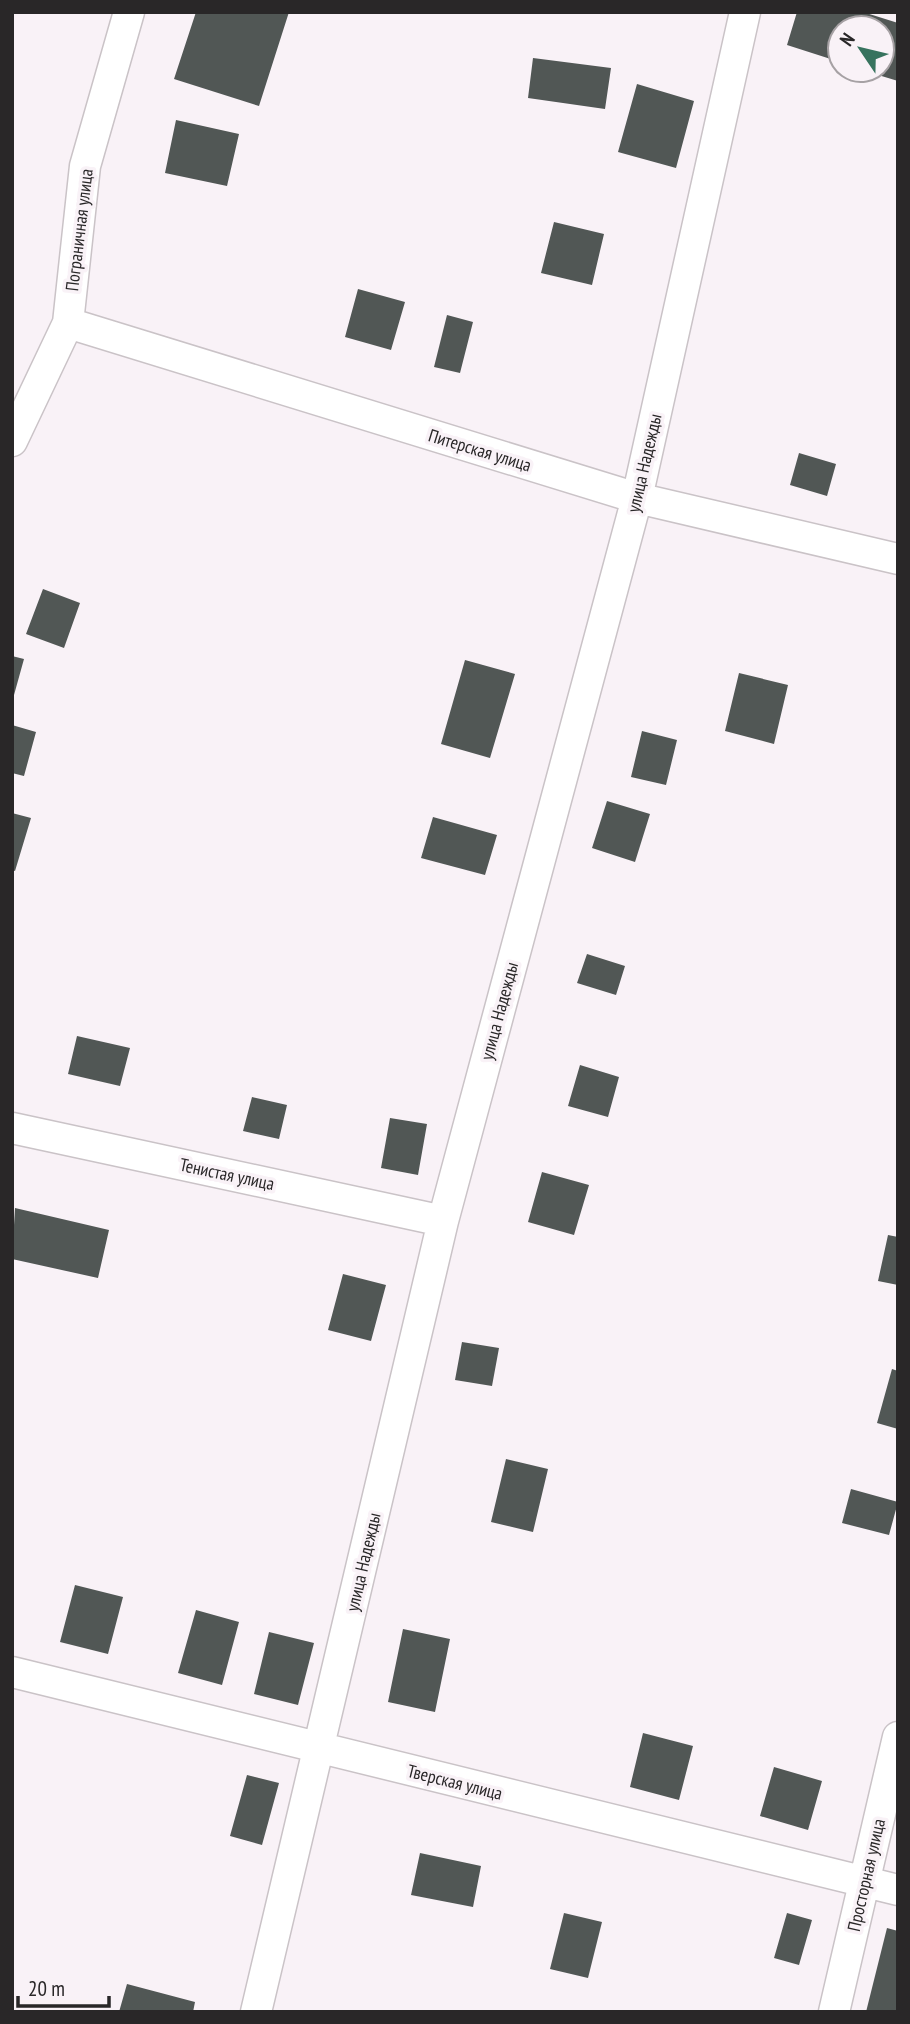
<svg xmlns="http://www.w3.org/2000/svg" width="910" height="2024" font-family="'PT Sans Narrow',sans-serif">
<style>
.building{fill:#515755}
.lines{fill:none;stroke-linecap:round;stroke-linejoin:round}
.minor-casing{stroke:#cac3c7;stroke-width:33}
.minor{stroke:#fff;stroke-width:30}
.labels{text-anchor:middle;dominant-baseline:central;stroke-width:7;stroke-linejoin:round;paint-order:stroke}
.street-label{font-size:18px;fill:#292728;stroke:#f9f2f7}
</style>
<rect width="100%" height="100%" fill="#f9f2f7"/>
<path class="building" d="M196,12h93l-30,94 -85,-27z
M797,12h66l35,11v58l-33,-10 17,-1v-42h-42v34l-53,-17z
M533,58l78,10 -6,41 -77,-11z
M637,84l57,17 -18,67 -58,-16z
M176,120l63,14 -12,52 -62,-13z
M554,222l50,12 -12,51 -51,-12z
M358,289l47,13 -14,48 -46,-13z
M447,315l26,7 -13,51 -26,-6z
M799,453l37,11 -9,32 -37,-11z
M43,589l37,14 -16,45 -38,-14z
M12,656l12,3 -10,36 -2,-1z
M465,660l50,14 -25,84 -49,-14z
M739,673l49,12 -14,59 -49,-13z
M12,725l24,7 -12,44 -12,-3z
M642,731l35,9 -11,45 -35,-8z
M607,801l43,13 -15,48 -43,-14z
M12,813l19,5 -16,53 -3,-1z
M433,817l64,18 -12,40 -64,-17z
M587,954l38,12 -9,29 -39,-12z
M77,1036l53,12 -10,38 -52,-12z
M580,1065l39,12 -11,40 -40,-11z
M252,1097l35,8 -8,34 -36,-8z
M390,1118l37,6 -9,51 -37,-7z
M542,1172l47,13 -15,50 -46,-13z
M15,1208l94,22 -11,48 -86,-19z
M888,1235l10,2v48l-20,-4z
M343,1274l43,11 -15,56 -43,-11z
M462,1342l37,6 -7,38 -37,-6z
M892,1369l6,2v58l-21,-6z
M506,1459l42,10 -15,63 -42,-10z
M851,1489l47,13 -9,33 -47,-12z
M75,1585l48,12 -15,57 -48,-12z
M196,1610l43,12 -17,63 -44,-12z
M403,1629l47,10 -15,73 -47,-10z
M269,1632l45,11 -16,62 -44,-11z
M643,1733l50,13 -14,54 -49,-13z
M774,1767l48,14 -14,49 -48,-14z
M247,1775l32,8 -17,62 -32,-9z
M420,1853l61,13 -8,41 -62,-12z
M564,1913l38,9 -14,56 -38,-9z
M787,1913l25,7 -13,45 -25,-7z
M887,1928l11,3v81h-32z
M127,1984l68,18 -2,10h-74z"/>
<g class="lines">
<defs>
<path id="minor" d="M68,323l569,175 261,61
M12,441l56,-118 17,-157 44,-154
M12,1128l431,93
M12,1672l886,218
M256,2012l187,-791 194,-723 108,-486
M834,2012l64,-275"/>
</defs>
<use href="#minor" class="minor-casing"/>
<use href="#minor" class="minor"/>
</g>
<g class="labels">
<g class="street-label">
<text transform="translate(79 230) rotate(-83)">Пограничная улица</text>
<text transform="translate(480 450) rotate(17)">Питерская улица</text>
<text transform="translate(644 463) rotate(-77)">улица Надежды</text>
<text transform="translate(499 1011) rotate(-75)">улица Надежды</text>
<text transform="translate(227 1174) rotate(12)">Тенистая улица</text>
<text transform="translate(363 1562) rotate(-77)">улица Надежды</text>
<text transform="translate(455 1782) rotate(14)">Тверская улица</text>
<text transform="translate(866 1875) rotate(-77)">Просторная улица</text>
</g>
</g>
<rect width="910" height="2024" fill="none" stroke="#292728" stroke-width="28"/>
<g transform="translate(861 49) rotate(305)"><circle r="33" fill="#f9f2f7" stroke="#a6a1a4" stroke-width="2"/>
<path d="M0-5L12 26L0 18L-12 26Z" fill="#37735e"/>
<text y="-10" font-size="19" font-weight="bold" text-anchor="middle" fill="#292728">N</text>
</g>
<path d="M18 1996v10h91v-10" fill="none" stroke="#292728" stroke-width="3.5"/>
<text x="28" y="1996" font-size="21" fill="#292728" stroke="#f9f2f7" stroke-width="5" paint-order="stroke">20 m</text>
</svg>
